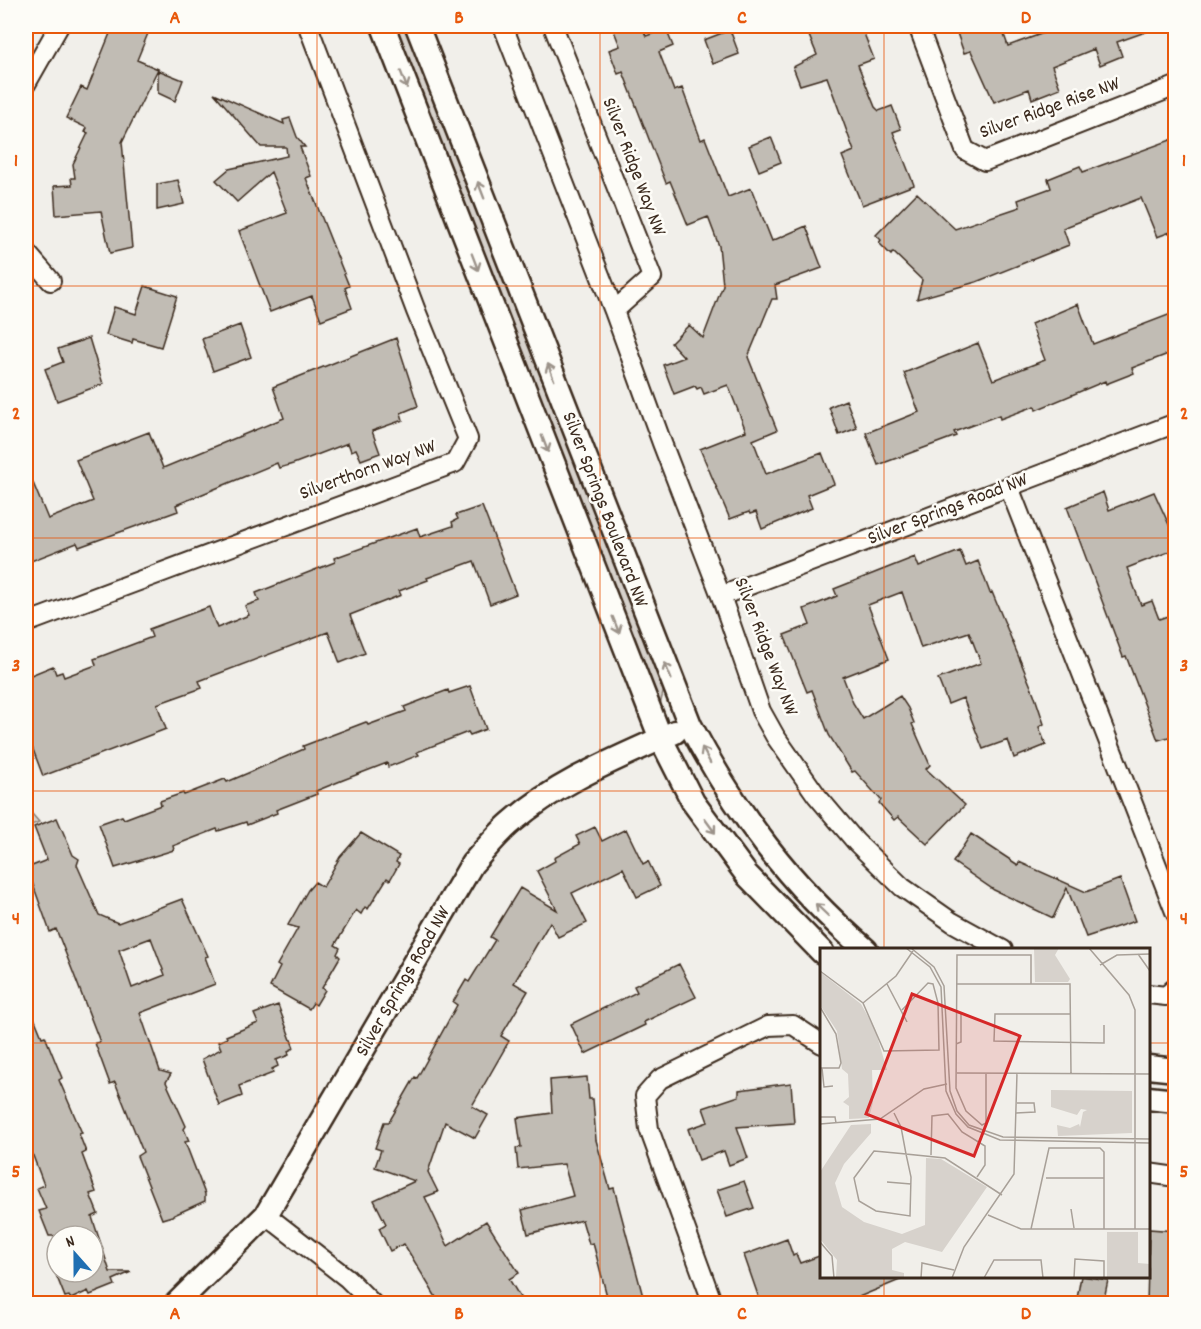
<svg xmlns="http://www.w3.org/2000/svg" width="1201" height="1329" font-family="Dekko,sans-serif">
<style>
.green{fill:#d7d2cc;stroke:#897e75;stroke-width:1.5}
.building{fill:#c1bcb4;stroke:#3b2a1e;stroke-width:1.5;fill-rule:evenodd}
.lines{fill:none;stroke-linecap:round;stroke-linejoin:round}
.minor-casing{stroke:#3b2a1e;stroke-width:22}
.tertiary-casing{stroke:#3b2a1e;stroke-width:27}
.minor{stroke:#fdfcf7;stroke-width:18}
.tertiary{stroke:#fdfcf7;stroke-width:22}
.oneway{stroke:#9c938a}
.grid{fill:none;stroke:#e8590c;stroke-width:1.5;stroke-opacity:0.55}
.labels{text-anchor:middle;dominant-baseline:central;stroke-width:5;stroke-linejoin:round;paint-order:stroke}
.street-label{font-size:20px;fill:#3b2a1e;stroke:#fdfcf7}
.inset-road{fill:none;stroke:#a8a098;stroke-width:1.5}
.view{fill:#d62828;fill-opacity:0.15;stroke:#d62828;stroke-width:3}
.inset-edge{fill:none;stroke:#3b2a1e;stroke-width:3}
.neatline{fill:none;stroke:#e8590c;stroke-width:2}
.grid-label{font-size:20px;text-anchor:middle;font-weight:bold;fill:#e8590c}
</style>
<rect width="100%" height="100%" fill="#f1efea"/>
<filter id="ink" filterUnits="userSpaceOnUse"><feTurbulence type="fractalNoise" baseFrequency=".0167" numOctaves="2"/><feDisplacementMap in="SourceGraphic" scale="12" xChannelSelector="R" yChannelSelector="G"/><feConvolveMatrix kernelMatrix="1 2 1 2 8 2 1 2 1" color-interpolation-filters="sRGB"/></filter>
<g filter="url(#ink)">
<path class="green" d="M391,26h17l256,663 -5,20z
M26,807l13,15 -13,5v-21z
M26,1180v99l7,24h-7z"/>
<path class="building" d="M113,26h23l13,5 -12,29 21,9 -36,73 10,106 -22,5 -9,-42 -45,4 -2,-29 18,-1 -1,-7h4l-2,-14 15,-31 -3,-1 2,-4 -21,-10 15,-31 6,3z
M612,26h30l4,10 20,-7 7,17 -14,6 15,39 8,-3 19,52 4,-2 23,59 23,-9 21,53 34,-15 16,42 -47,17 2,14h-5l-24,58 29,73 -24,10 13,34 56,-21 12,31 -27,11 5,13 -50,21 -6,-17 -6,2 -1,-2 -19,7 -30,-70 46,-18 -18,-46 -24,9 -3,-7 -4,2 -2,-3 -21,8 -11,-29 21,-8 -13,-14 18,-18 14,13 20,-53 -4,-39 -11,-29 -20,8 -18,-44 -4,2 -43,-111 -5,2 -9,-24 11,-4z
M805,26h56l13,33 -16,6 17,42 4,4 13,-5 9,23 -8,3 21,53 -52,20 -20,-49 12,-5 -27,-74 -27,8 -7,-18 24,-12z
M977,26h24l7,20 55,-20h94v2l-40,14 5,14 -22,9 -6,-16 -42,17 8,22 -28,11 -3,-10 -35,13 -23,-51 -7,2 -7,-20z
M730,30l9,24 -26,10 -9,-24z
M158,70l25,10 -8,21 -17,-8z
M214,93l70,31 -1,-4 7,-2 7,19 8,10h-5l11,29 -5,2 43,108 -4,2 7,20 -31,12 -9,-24 -42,16 -31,-81 48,-18 -16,-41 -34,30 -21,-22 13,-11 58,-13 -1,-9h-25z
M771,137l10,25 -22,9 -10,-25z
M1176,138v92l-19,7 -16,-39 -78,30 6,17 -93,37 -59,17 5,-19 -29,-28 -2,3 -12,-12 2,-3 -5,-5 41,-42 38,36 65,-22 -2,-7 33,-12 -3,-9 32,-13 3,6z
M178,180l6,24 -27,6v-26z
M145,286l32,10 -16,51 -28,-8 -1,4 -26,-8 8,-28 22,7z
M1078,304l15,40 83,-32v39l-44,17 2,5 -28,11 -1,-3 -69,29 -1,-4 -35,13 -1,-4 -45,17 2,4 -78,29 -12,-32 53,-21 -15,-39 74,-30 15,37 52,-20 -14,-36z
M240,325l11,32 -38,14 -11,-32z
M89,338l14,46 -46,17 -12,-32 18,-7 -5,-13z
M396,338l22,68 -17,7 2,7 -31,11 8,22 -19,7 -5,-11 -5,2 -3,-8 -55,21 -14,4 -2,-5 -101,42 2,6 -99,36 -2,-4 -51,20v-97l22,53 45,-18 -17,-41 73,-28 14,36 121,-50 -11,-31z
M846,400l11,28 -18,7 -10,-28z
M1103,492l6,18 45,-18 22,48v9l-49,19 14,37 11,-4 7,18 17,-6v122l-18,5 -32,-84 -3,1 -56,-150z
M482,506l34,88 -26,10 -16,-43 -47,17 1,2 -29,11 2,4 -51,20 15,38 -25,10 -12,-31 -129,49 3,7 -45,16 9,25 -123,47 -17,-45v-54l27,-11 3,8 6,-2 2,5 32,-12 -2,-6 58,-22 -3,-8 60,-22 8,21 32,-13 -4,-9 14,-5 -3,-8 79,-31 -1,-4 83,-30 3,9 33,-11 -1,-4 6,-3 -2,-4z
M960,551l6,15 12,-5 12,32 2,-1 42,102 10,30 -5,3 7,18 -32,13 -6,-18 -25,9 -20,-51 -15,6 -10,-25 43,-16 -12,-31 -48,16 -19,-56 -34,13 21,54 -46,18 10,26 10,16 37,-23 8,12 6,15 -2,1 18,41 -4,4 39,36 -38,39 -29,-27 -4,3 -15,-17 2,-3 -26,-29 -3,1 -23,-37 -17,-45 -5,2 -23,-57 26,-10 -6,-16 33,-13 -3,-7 81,-32 4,10z
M470,686l16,43 -16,6 -2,-3 -51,20 2,3 -31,12 -1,-4 -44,17 -27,11 1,3 -41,16 1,3 -30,12 -1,-3 -28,9 -1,-2 -44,17 1,4 -59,18 -16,-44 23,-8 2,3 37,-14 -1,-4 23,-8 1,2 41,-16 2,3 77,-33 -1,-3 63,-24 2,3 38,-14 -2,-4 44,-17 1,3z
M57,818l16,37 6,4 -2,6 22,50 19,8 64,-24 26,57 -3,1 10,27 -75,29 20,58 11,3 -5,8 20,44 -2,3 5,12 -4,1 20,52v7l-33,15 -10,3 -25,-63 6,-4 -28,-70 -5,2 -15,-41 5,-1 -27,-70 -17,-43 -6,3 -23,-64 20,-8 -13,-33zM151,938l14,37 -33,13 -13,-38z
M595,827l7,14 24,-12 17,35 5,-3 12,25 -23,11 -14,-29 -51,25 15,30 -29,14 -8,-15 -36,61 14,8 -27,45 8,5 -37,65 16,9 -13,23 -30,-16 -17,50 10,20 -13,5 23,49 38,-25 33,52 -10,6 15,25h-84l-36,-60 -14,7 -11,-23 7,-4 -12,-24 41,-19 -40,-14 6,-17 -6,-2 9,-26h5l26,-45 2,1 40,-73 -4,-3 13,-22 3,2 26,-42 -5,-3 30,-49 37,22 -20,-39 18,-10 -1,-3 26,-14 -4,-8z
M361,833l38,23 -3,6 3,2 -9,16 -3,-2 -19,31 -3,-2 -4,7 -5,-4 -21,35 5,3 -3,6 3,3 -18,31 3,2 -9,15 -3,-2 -4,6 -39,-22 10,-20 -3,-2 21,-37 -10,-3 20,-35 7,-8 8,5 17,-30z
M971,834l47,31 1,-3 67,30 34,-13 15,42 -49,16 -19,-49 -14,30 -59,-28 -41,-28z
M679,964l17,33 -52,25 1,3 -60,29 -14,-30 66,-32 -3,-6z
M26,998l16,39 3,-1 17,42 -3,2 23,53 -3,1 7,18 -4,2 14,38 -6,2 8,20 -6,3 18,55h21l-18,8 2,5 -25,10 -2,-4 -17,8 -2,-3 -4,1 -10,-25h38v-36h-44l-10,-25 7,-2 -9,-21 7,-3 -18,-48z
M278,1005l16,43 -6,3 1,4 -13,5 2,6 -6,3 1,4 -34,13 3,10 -23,9 -17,-46 19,-10 -3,-7 9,-4 -1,-2 32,-13 -4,-9z
M587,1077l2,22h4l3,41 14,49 4,-1 31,116h-36l-16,-61 -4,1 -7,-24 -54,14 -6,-24 51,-14 -9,-32 -46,5 -2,-21 5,-1 -4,-29 35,-5 -2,-33z
M791,1083l3,40 -57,4 11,31 -19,7 -5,-14 -25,9 -11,-31 20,-7 -5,-14 36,-12v-6z
M744,1181l10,27 -27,9 -10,-27z
M1149,1229l27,2v73h-29z
M787,1239l6,17 3,-2 4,9 22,-8v21l85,1 -65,27h-81l-17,-49z
M1081,1276l27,4 -5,24h-27z"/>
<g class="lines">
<defs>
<path id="minor" d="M503,26l111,285 48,132 59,153 40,115 14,25 42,60 39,46 46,45 50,35 51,28
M553,26l99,251 -38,34
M918,26l47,124 20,11 191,-75
M26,84l33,-58
M26,252l25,29
M1009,487l167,427
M721,596l455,-173
M26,623l429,-160 13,-24 -52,-128 -108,-285
M1148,994l18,2 10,-9
M1148,1173l28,4
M266,1215l81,63 26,26
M713,1304l-64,-175 -4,-33 15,-17 108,-53 25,-1 29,19"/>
<path id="tertiary" d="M383,26l278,713 32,63 54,73 75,77
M417,26l273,699c47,89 99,159 176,225
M1148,1067l28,3
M1148,1098l28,3
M176,1304l90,-89 206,-351c13,-14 26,-31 41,-43 48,-41 106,-63 162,-89"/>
</defs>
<use href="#minor" class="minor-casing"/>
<use href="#tertiary" class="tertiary-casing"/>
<use href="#minor" class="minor"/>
<use href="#tertiary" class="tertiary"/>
</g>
<defs><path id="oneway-shaft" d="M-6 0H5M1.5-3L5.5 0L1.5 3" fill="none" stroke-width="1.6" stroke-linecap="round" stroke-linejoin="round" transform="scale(1.5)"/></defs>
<g class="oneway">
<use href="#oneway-shaft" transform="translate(404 80) rotate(69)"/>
<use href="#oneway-shaft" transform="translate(481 190) rotate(-111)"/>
<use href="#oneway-shaft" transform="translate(475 262) rotate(69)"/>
<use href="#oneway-shaft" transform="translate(551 372) rotate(-111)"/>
<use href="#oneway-shaft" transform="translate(545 444) rotate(69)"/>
<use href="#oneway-shaft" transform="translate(616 625) rotate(68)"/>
<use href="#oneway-shaft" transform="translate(668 671) rotate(-112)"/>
<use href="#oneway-shaft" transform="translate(706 755) rotate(-118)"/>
<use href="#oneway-shaft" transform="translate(710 826) rotate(54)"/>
<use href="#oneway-shaft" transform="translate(822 910) rotate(-136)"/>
</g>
</g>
<path class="grid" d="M317,26v1278M600,26v1278M884,26v924M26,286h1150M26,538h1150M26,791h1150M26,1043h796M1148,1043h28M884,1276v28"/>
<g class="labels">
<g class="street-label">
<text transform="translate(1050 109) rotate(-20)">Silver Ridge Rise NW</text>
<text transform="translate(633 167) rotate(69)">Silver Ridge Way NW</text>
<text transform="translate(368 471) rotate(-20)">Silverthorn Way NW</text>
<text transform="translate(604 510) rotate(69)">Silver Springs Boulevard NW</text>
<text transform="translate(948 510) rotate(-21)">Silver Springs Road NW</text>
<text transform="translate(765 647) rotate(69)">Silver Ridge Way NW</text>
<text transform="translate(404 982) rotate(-60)">Silver Springs Road NW</text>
</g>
</g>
<g transform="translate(820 948)">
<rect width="330" height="330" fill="#f1efea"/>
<path d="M214,0h25l-4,7 15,24 -2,3h-33zM0,24l41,32 14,25 12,41h-15l1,32 -4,16 -20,1v-13l-6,-4 6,-5 -1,-23 -6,-5 -5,-38 -17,-26zM231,142l81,1v42l-74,3 -1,-11 13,3 9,-4 1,3 3,-15 4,-2 -6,-1 -4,6 -26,-8zM51,176v9l-27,31 -9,19 7,24 22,15 38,12 23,-9 1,-67 15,1 46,28 -45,65 -37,-10 -13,7v21l12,3v5h-68l1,-18 -17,-21v-67l31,-47zM287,284h31v31l12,1v14h-43z" fill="#d7d2cc"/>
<path class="inset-road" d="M86,0l24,19 11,20 5,104 10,23 12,13 32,13 150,3M91,0l23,19 10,19 6,105 7,20 12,14 34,12 147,2M269,0l40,47 6,15v219M318,6l12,17M280,17l17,-10 33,-1M0,23l43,32 21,48 55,-1 -1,-47 -5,-19 -5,-1 -26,27M67,36l20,38M136,36h114l1,89M43,55l33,-27 17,-25M0,59l16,27 5,29 -2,5h-19M136,64l5,1v29l-5,2M251,66h-76l-1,27 110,2v-18M2,120l2,19 9,-1M137,125l193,1M166,125v50l-4,2 -16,-14 -10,-23 1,-133h74v29M74,165l7,14 5,27 39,4 57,37M196,165l19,-1 -1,-9h-17M0,176l60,-5 44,-30 23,-5M0,176v-7h15l1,6M54,203l32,3 5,23 -1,39 -34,-5 -17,-10 -5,-23zM111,207l1,-39 16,-2 14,18 23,14v19l-8,12M226,230h58M67,234l24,2M251,261l3,19M168,267l33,14h129M211,281l18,-81h51l4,4v77M0,294l12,14 2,22M101,330l1,-15 32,7M132,330l12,-31 50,-73 3,-101M164,330l10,-18h47l2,18M254,330l1,-19 29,2v17"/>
<path class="view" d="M92,46l108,42 -46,120 -108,-42z"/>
<rect width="330" height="330" class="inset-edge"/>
</g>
<rect width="1201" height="1329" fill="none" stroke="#fdfcf7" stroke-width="66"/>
<g transform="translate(75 1254) rotate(339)"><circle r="28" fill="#fdfcf7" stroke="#afa8a0" stroke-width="1.5"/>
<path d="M0-4.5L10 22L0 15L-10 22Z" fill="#1f6fb2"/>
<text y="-9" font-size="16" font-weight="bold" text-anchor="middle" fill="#3b2a1e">N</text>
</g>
<rect x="33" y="33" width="1135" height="1263" class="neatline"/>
<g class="grid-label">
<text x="175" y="23">A</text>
<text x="459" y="23">B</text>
<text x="742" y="23">C</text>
<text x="1026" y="23">D</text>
<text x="16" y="166">1</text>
<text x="1184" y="166">1</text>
<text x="16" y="419">2</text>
<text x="1184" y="419">2</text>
<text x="16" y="671">3</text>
<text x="1184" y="671">3</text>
<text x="16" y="924">4</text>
<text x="1184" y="924">4</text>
<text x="16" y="1177">5</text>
<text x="1184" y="1177">5</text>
<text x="175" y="1319">A</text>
<text x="459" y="1319">B</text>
<text x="742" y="1319">C</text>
<text x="1026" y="1319">D</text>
</g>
</svg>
